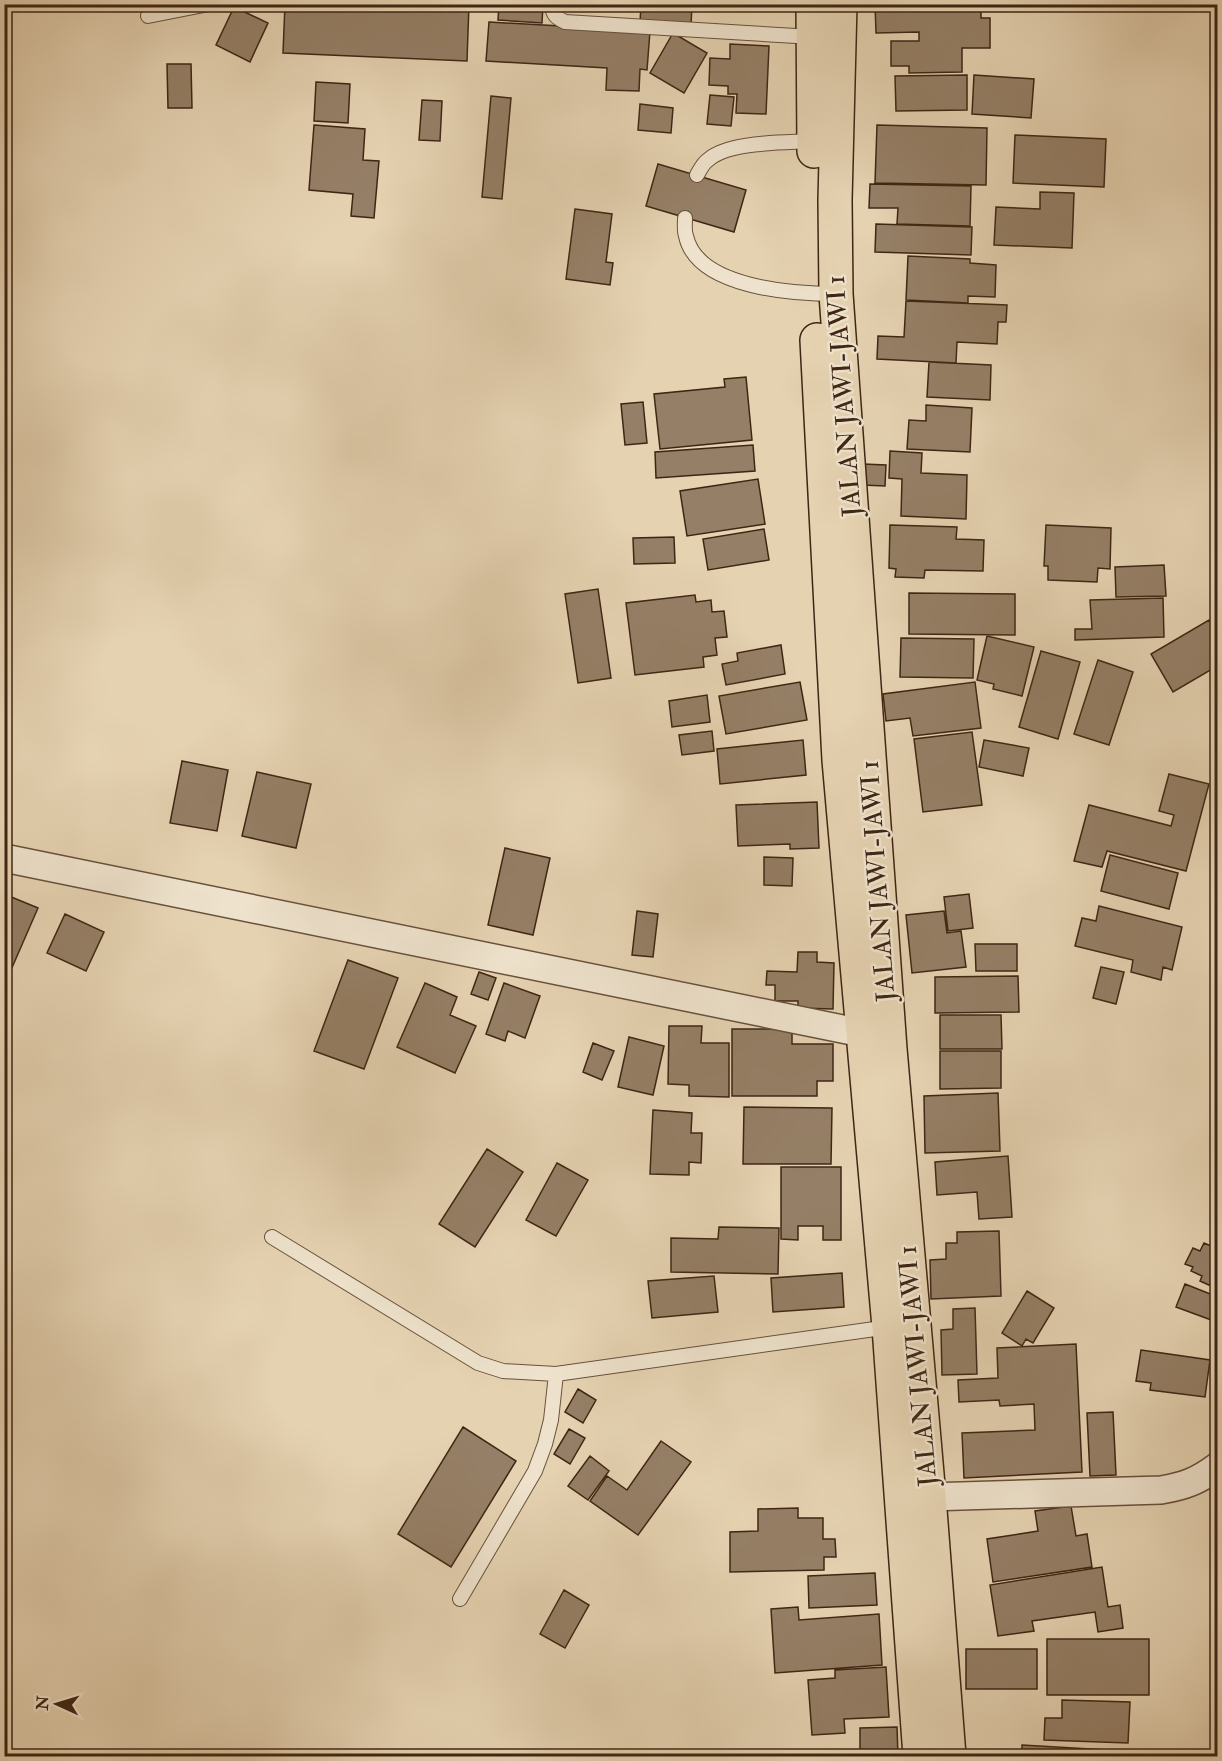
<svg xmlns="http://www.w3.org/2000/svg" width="1222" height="1761" font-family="'IM FELL Double Pica',serif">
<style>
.building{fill:#957f66;stroke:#3f2614;stroke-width:1.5}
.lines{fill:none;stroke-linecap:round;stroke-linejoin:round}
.service-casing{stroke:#68513b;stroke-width:16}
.minor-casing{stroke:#68513b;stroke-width:30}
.trunk-casing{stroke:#3f2614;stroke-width:36}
.service{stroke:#eee2cc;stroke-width:14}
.minor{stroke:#eee2cc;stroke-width:27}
.trunk{stroke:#e5d2b1;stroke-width:33}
.labels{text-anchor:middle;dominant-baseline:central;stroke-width:5;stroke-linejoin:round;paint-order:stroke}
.street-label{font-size:26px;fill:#3f2614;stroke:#eee2cc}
</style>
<rect width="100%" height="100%" fill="#e5d2b1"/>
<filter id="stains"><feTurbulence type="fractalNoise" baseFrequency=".00333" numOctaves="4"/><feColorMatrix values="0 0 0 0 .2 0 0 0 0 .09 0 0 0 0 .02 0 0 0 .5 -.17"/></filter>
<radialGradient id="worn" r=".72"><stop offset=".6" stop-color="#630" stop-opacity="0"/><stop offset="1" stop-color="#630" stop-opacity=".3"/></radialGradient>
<path class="building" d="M285,4h184l-2,57 -184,-8z
M499,4h44l-1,19 -44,-3z
M641,4h51l-1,22 -51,-3z
M875,4h106v14h9v30h-28v24l-53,1v-7h-18v-25h28v-9l-43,1z
M234,7l34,16 -18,39 -34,-17z
M489,22l161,9 -3,39 -7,-1 -1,22 -33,-1 1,-22 -121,-7z
M673,33l34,20 -23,40 -34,-20z
M730,44l39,2 -3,68 -30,-1 1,-19h-9v-8l-19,-1 1,-27 20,1z
M167,64h24l1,44h-24z
M967,75v35l-71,1 -1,-35z
M974,75l60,4 -3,39 -59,-4z
M316,82l34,2 -2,39 -34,-2z
M710,95l24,2 -3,29 -24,-2z
M491,96l20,2 -9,101 -20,-2z
M422,100l20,1 -2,40 -21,-1z
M640,104l33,4 -2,25 -33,-3z
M314,125l51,4 -2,31 16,1 -5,57 -23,-2 2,-22 -44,-4z
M877,125l110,3 -1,57 -111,-2z
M1015,135l91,4 -2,48 -91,-4z
M658,164l88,26 -12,42 -88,-26z
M870,184l101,2 -1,40 -73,-2 1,-16h-29z
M1040,192l34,1 -2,55 -78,-3 2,-38 44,2z
M575,209l37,5 -6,48 7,1 -3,22 -44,-6z
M876,224l96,3 -1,28 -96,-3z
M908,256l62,3v4l26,2 -1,32 -27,-1v7l-62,-3z
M906,301l101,4 -1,17h-8l-1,22 -40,-2 -1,21 -79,-4 1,-23 26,1z
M929,362l62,3 -1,35 -63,-3z
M746,377l6,63 -92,9 -6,-55 71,-7 -1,-8z
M643,402l4,41 -22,2 -4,-41z
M926,405l46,3 -2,44 -63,-3 2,-29 17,1z
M753,445l2,26 -99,7 -1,-26z
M890,451l32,2 -1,20 46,2 -1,44 -65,-3 1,-37 -13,-1z
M863,464l23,1 -1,21 -23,-1z
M758,479l7,45 -78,12 -7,-45z
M890,525l67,2 -1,12 28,1 -1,31 -58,-1 -1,8 -29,-1 1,-8 -7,-1z
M1046,525l65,3 -1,41 -12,-1 -1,14 -49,-2v-14h-4z
M764,529l5,31 -61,10 -5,-31z
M674,537l1,26 -41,1 -1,-26z
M1164,565l2,31 -50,1 -1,-30z
M598,589l13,89 -33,5 -13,-89z
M909,593l106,1v41l-106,-1z
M695,595l1,7 15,-2 1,12 12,-1 3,26 -12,1 2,17 -14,2 1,10 -69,8 -9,-72z
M1163,598l1,39 -89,3v-11h17l-2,-29z
M1209,620l9,14v44l-6,-9 -39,23 -22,-38z
M987,636l47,11 -12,49 -29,-7 1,-5 -17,-4z
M901,638l73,1 -1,39 -73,-1z
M781,645l4,29 -59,11 -4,-21 16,-3 -1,-8z
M1041,651l39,11 -22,77 -39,-12z
M1098,660l35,12 -24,73 -35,-11z
M800,682l7,38 -81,14 -7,-38z
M975,682l6,46 -68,8 -3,-18 -24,3 -3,-27z
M707,695l3,27 -38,5 -3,-26z
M712,731l2,20 -32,4 -3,-20z
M972,732l10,73 -59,7 -9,-73z
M803,740l3,35 -86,9 -3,-35z
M984,740l45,8 -6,28 -44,-9z
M182,761l46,9 -11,61 -47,-8z
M257,772l54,12 -15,64 -54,-12z
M1169,774l40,10 -23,87 -79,-20 -5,16 -28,-6 15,-56 82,21 3,-11 -15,-4z
M817,802l2,46 -29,1v-5l-52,2 -2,-41z
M505,848l45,10 -17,77 -45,-10z
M1110,855l68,18 -9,36 -68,-18z
M764,857l29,1 -1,28 -28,-1z
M4,894l34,14 -34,78z
M969,894l4,34 -25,3 -4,-34z
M1099,906l83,21 -10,43 -9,-3 -2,13 -30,-8 2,-12 -58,-14 7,-28 14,3z
M637,911l21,3 -5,43 -21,-2z
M944,911l3,22 14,-2 5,36 -54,6 -6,-58z
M65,914l39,18 -18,39 -39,-18z
M975,944h42v27h-41z
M798,952h19v10l17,1 -1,46 -35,-1v-7h-23v-16h-9l1,-14 30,1z
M348,960l50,18 -34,91 -50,-18z
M1101,967l23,5 -8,32 -23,-6z
M479,972l17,6 -8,22 -17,-6z
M1018,976l1,36 -84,1v-36z
M425,983l32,14 -7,18 26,11 -21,47 -58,-26z
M504,983l36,13 -15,42 -17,-7 -3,10 -19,-7z
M940,1015h61l1,34h-62z
M669,1026h33l-1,17h28v54l-40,-1v-11l-21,-1z
M732,1029h60v15h41v37h-16v15h-85z
M629,1037l35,9 -11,49 -35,-8z
M593,1043l21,8 -12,29 -19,-8z
M940,1051h61v37l-61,1z
M998,1093l2,58 -75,2 -1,-57z
M744,1107l88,1 -1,56h-88z
M653,1110l39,3 -1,20h11l-1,30 -12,-1v13l-39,-1z
M487,1149l36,23 -48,75 -36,-23z
M1008,1156l4,61 -33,2 -2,-27 -40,3 -2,-33z
M557,1163l31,17 -32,56 -30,-16z
M781,1167h60v73h-18v-14h-25v14l-17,-1z
M719,1227l60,1 -1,46 -107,-2v-34l47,1z
M999,1231l2,65 -70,3 -1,-39 16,-1v-16h11v-11z
M1204,1243l14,6v40l-18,-8 2,-5 -11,-5 2,-4 -8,-3 8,-16 7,3z
M842,1273l2,34 -71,5 -2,-34z
M714,1276l4,36 -66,6 -4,-37z
M1185,1284l33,13v17l-4,7 -38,-14z
M1027,1291l27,17 -21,35 -7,-4 -4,7 -20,-13z
M975,1308l2,66 -35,1 -1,-45 12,-1v-20z
M1076,1344l6,128 -118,6 -2,-45 73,-3 -1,-26 -34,2 -1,-6 -40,2 -1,-22 40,-2 -1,-30z
M1141,1350l69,10 -5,37 -55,-7 1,-7 -15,-2z
M578,1389l18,11 -13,23 -18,-11z
M1113,1412l3,63 -26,1 -3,-63z
M463,1427l53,34 -65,106 -53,-33z
M569,1429l16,9 -15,26 -16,-10z
M661,1441l30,21 -53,73 -48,-34 17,-25 20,14z
M590,1456l19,15 -21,29 -20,-14z
M1071,1506l5,30 11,-2 5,33 -99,15 -6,-43 51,-8 -3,-20z
M798,1508v10h25v21h12l1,18h-12v13l-94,2v-40l28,-1v-22z
M1102,1567l6,40 12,-2 3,23 -25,4 -3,-20 -63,9 2,10 -36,5 -8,-51z
M875,1573l2,32 -68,3 -1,-32z
M564,1590l25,15 -24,43 -25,-14z
M798,1607l1,13 80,-6 3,51 -107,8 -4,-64z
M1047,1639h102v56h-102z
M966,1649h71v40h-71z
M886,1667l3,50 -45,2 1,14 -33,2 -4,-55 27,-2v-8z
M1062,1700l68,2 -2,41 -84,-3 1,-22h17z
M897,1727l1,29h-38v-28z
M1022,1745l85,5 -1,6h-84z"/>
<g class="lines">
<defs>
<path id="service" d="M552,4c0,11 5,14 13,18l248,15
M148,16l61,-12
M697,175c3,-5 6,-12 11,-15 20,-19 78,-17 105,-19
M685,218c0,6 -1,13 1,18 11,52 108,58 150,58
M272,1237l206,126 25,8 53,3 333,-47
M460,1599l75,-128 10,-27 6,-24 5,-46"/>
<path id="minor" d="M4,858l858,175
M929,1497l232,-7c24,-4 37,-9 57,-24"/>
<path id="trunk" d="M813,4l1,147
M840,4l-5,196 1,94 54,755 39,448 20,259
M817,340l22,420 50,567 31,429"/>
</defs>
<use href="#service" class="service-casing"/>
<use href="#minor" class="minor-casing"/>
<use href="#trunk" class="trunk-casing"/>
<use href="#service" class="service"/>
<use href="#minor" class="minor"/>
<use href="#trunk" class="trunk"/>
</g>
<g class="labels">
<g class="street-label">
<text transform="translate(844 396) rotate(-94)">JALAN JAWI-JAWI 1</text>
<text transform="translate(878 881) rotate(-94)">JALAN JAWI-JAWI 1</text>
<text transform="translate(918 1366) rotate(-95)">JALAN JAWI-JAWI 1</text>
</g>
</g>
<rect width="1222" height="1761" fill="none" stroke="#e5d2b1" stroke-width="24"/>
<rect x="6" y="6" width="1210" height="1749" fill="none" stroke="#3f2614" stroke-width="3"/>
<rect x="12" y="12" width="1198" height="1737" fill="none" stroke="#3f2614" stroke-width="1.5"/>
<g transform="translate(57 1704) rotate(274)" stroke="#eee2cc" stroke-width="4.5" paint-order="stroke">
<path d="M0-4.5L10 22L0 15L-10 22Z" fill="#3f2614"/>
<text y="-9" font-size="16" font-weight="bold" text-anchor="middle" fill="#3f2614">N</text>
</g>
<rect width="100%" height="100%" filter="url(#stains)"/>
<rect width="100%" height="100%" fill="url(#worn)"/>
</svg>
